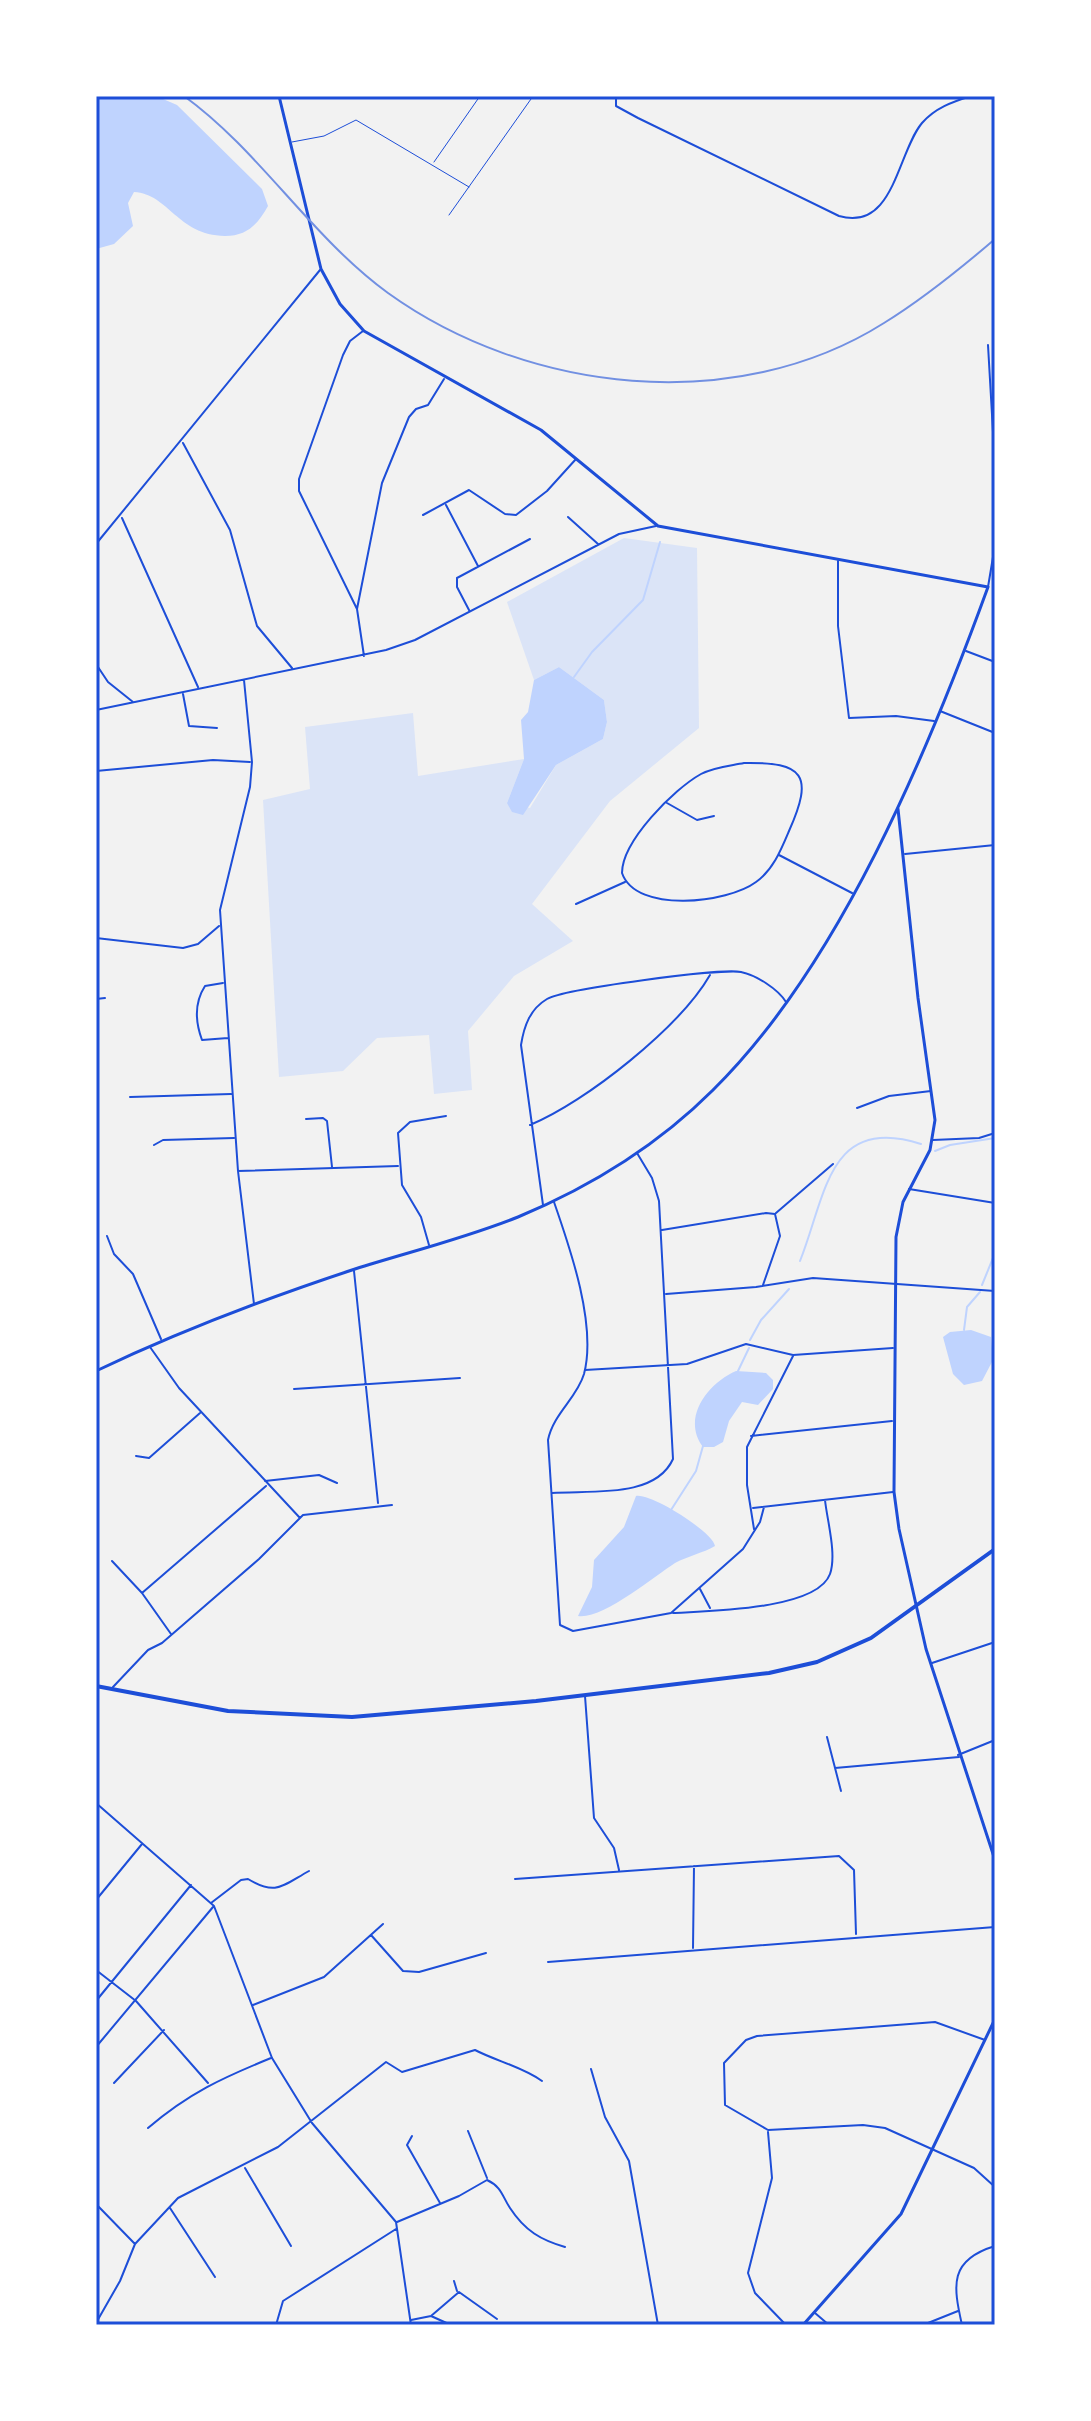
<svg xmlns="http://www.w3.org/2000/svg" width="1091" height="2421" font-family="Rubik,sans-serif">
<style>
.green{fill:#dbe4f7}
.water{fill:#bfd3fe}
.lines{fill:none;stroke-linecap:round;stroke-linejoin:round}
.stream{stroke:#bfd3fe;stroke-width:2}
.service{stroke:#1d4ed8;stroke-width:1}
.minor{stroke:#1d4ed8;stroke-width:2}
.tertiary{stroke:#1d4ed8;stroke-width:3}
.secondary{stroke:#1d4ed8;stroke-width:3}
.primary{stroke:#1d4ed8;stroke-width:4}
.rail{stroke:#7290e2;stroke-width:2}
.neatline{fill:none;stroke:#1d4ed8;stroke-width:3}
</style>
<rect width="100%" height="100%" fill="#f2f2f2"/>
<path class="green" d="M624,538l73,10 2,180 -89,73 -78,103 41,37 -59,35 -46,55 4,59 -38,4 -5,-59 -52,3 -34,33 -64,6 -16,-277 47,-11 -5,-62 108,-14 5,63 106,-17 -17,44 23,5 26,-43 47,-26 4,-17 -3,-22 -45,-33 -25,13 -27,-78z"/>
<path class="water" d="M96,96h60l21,9 85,84 6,17c-10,18 -21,30 -43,30 -48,-1 -56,-42 -91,-44l-6,11 5,23 -19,18 -18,5z
M559,667l45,33 3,22 -4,17 -47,26 -33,50 -11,-3 -5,-9 17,-44 -3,-39 7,-8 6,-32z
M971,1330l20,7 2,23 -11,21 -18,4 -11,-11 -10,-37 7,-5z
M736,1371l30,2 7,7v9l-15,16 -16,-3 -13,19 -6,21 -9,5h-11c-22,-29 5,-64 33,-76z
M636,1496c15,-3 77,36 79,50 -12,7 -27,10 -40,17 -20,13 -73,57 -97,53l14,-29 2,-27 30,-33z"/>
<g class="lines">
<path class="stream" d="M574,677l18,-25 51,-52 17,-58
M935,1151l15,-6 45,-7
M800,1261c26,-65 28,-147 121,-117
M982,1285l13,-32
M964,1330l3,-23 13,-15
M750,1340l11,-20 28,-31
M738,1371l11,-23
M671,1510l25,-39 7,-25"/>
<path class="service" d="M292,142l32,-6 32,-16 113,67
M434,162l46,-66
M449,215l82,-116"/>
<path class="minor" d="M616,96v10l22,12 201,98c55,16 58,-63 83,-93 13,-15 30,-21 49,-27
M988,345l7,122
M183,443l47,87 27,96 35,42
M446,505l32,61
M423,515l46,-25 36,24 11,1 31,-24 29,-32
M568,517l30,27
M122,518l76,169
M96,544l224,-274
M838,561v65l11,92 47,-2 38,5
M988,587l7,-42
M357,609l-58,-118v-12l44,-124 7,-14 13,-10
M469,610l-12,-23v-9l73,-39
M966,651l29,11
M364,656l-7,-47 25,-126 27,-66 7,-8 12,-4 16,-26
M96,664l12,18 25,20
M244,680l8,82 -2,25 -30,123 18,261 16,133
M183,694l6,32 28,2
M96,710l290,-60 29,-10 204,-106 37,-8
M940,711l55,22
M744,763c60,-1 70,12 45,68 -8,19 -16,39 -33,51 -28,21 -120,32 -134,-9 0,-32 52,-84 79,-99 13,-7 28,-8 43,-11z
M96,771l117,-11 37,2
M667,803l30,17 17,-4
M905,854l90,-9
M779,855l73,38
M576,904l49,-22
M96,938l87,10 15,-4 21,-18
M223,983l-18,3c-11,17 -10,35 -3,54l26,-2
M96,999l9,-1
M130,1097l101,-3
M857,1108l32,-12 42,-5
M306,1119l17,-1 4,3 5,46
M530,1125c56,-23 150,-98 180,-150
M933,1140l46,-2 16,-5
M154,1145l9,-5 71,-2
M238,1171l160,-5
M909,1189l86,14
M554,1202c16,46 43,123 30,172 -7,24 -31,40 -36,66l12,185 13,6 98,-18 72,-64 17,-27 4,-15
M543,1205l-22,-160c3,-19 9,-36 26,-46 17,-10 174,-31 194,-27 15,3 37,17 45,30
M776,1213l57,-49
M662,1230l104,-17 9,1 5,22 -17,49
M107,1236l7,18 19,20 28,65
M429,1245l-8,-28 -19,-32 -4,-52 12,-11 36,-6
M354,1271l24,232
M666,1294l90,-7 57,-9 182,13
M150,1347l29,41 121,130
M585,1370l102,-6 59,-20 47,11 100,-7
M294,1389l166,-11
M751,1436l141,-15
M136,1456l13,2 51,-45
M265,1481l54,-6 18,8
M552,1493c38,-3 103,6 121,-34l-14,-258 -7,-23 -15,-25
M753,1508l140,-16
M754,1529l-7,-44v-38l46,-91
M112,1561l30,32 29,41
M700,1589l10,19
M142,1593l124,-107
M673,1613c35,-2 144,-3 157,-39 7,-20 -3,-54 -5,-74
M932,1663l63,-21
M113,1687l35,-37 14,-7 97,-84 44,-44 89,-10
M585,1696l9,122 20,30 5,22
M827,1737l14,54
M958,1755l37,-15
M835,1768l124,-11
M96,1803l118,103 58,152 40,65 84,99 15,103
M515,1879l324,-23 15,14 2,64
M96,1900l46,-56
M211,1903l30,-23 7,-1c28,17 34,7 61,-8
M371,1935l32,36 16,1 67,-19
M693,1948l1,-82
M548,1962l447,-35
M96,1970l40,31 72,82
M96,2001l95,-116
M253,2005l71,-28 59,-53
M985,2040l-50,-18 -178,14 -11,4 -22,23 1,42 43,25 95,-5 22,3 89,40 21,19
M96,2047l117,-140
M591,2069l14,48 24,44 29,164
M114,2083l50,-53
M148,2128c41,-35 74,-50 123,-70
M468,2131l19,47
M768,2132l4,46 -24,95 7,20 31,32
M412,2136l-5,9 33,58
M245,2168l46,78
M96,2204l38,39
M170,2208l45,69
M397,2222l62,-26 28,-16c15,7 15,16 23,28 15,23 31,32 55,39
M454,2281l3,10
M815,2313l14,12
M431,2316l28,-24 38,27
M411,2320l20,-4 20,9
M96,2323l24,-42 15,-37 43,-46 100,-51 108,-85 16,10 73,-22c21,11 48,17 67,31
M276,2325l7,-24 113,-72
M923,2325l35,-14
M962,2325c-9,-40 -13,-65 33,-79"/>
<path class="tertiary" d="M898,809l20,189 17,122 -5,30 -27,52 -7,35 -2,255 5,37 27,120 69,211
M803,2325l98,-111 94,-195"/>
<path class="secondary" d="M96,1371c84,-40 171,-73 259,-102 54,-17 111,-31 163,-52 72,-30 140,-72 195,-127 126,-124 215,-338 275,-503l-330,-61 -117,-96 -177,-99 -24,-27 -19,-35 -42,-173"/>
<path class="primary" d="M96,1686l132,25 124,6 184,-16 233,-28 48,-11 54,-24 124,-89"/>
<path class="rail" d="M184,96c76,55 127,141 204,197 139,100 347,124 496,30 39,-24 76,-54 111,-84"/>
</g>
<rect width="1091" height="2421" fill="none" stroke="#ffffff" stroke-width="196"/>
<rect x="98" y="98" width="895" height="2225" class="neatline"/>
</svg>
